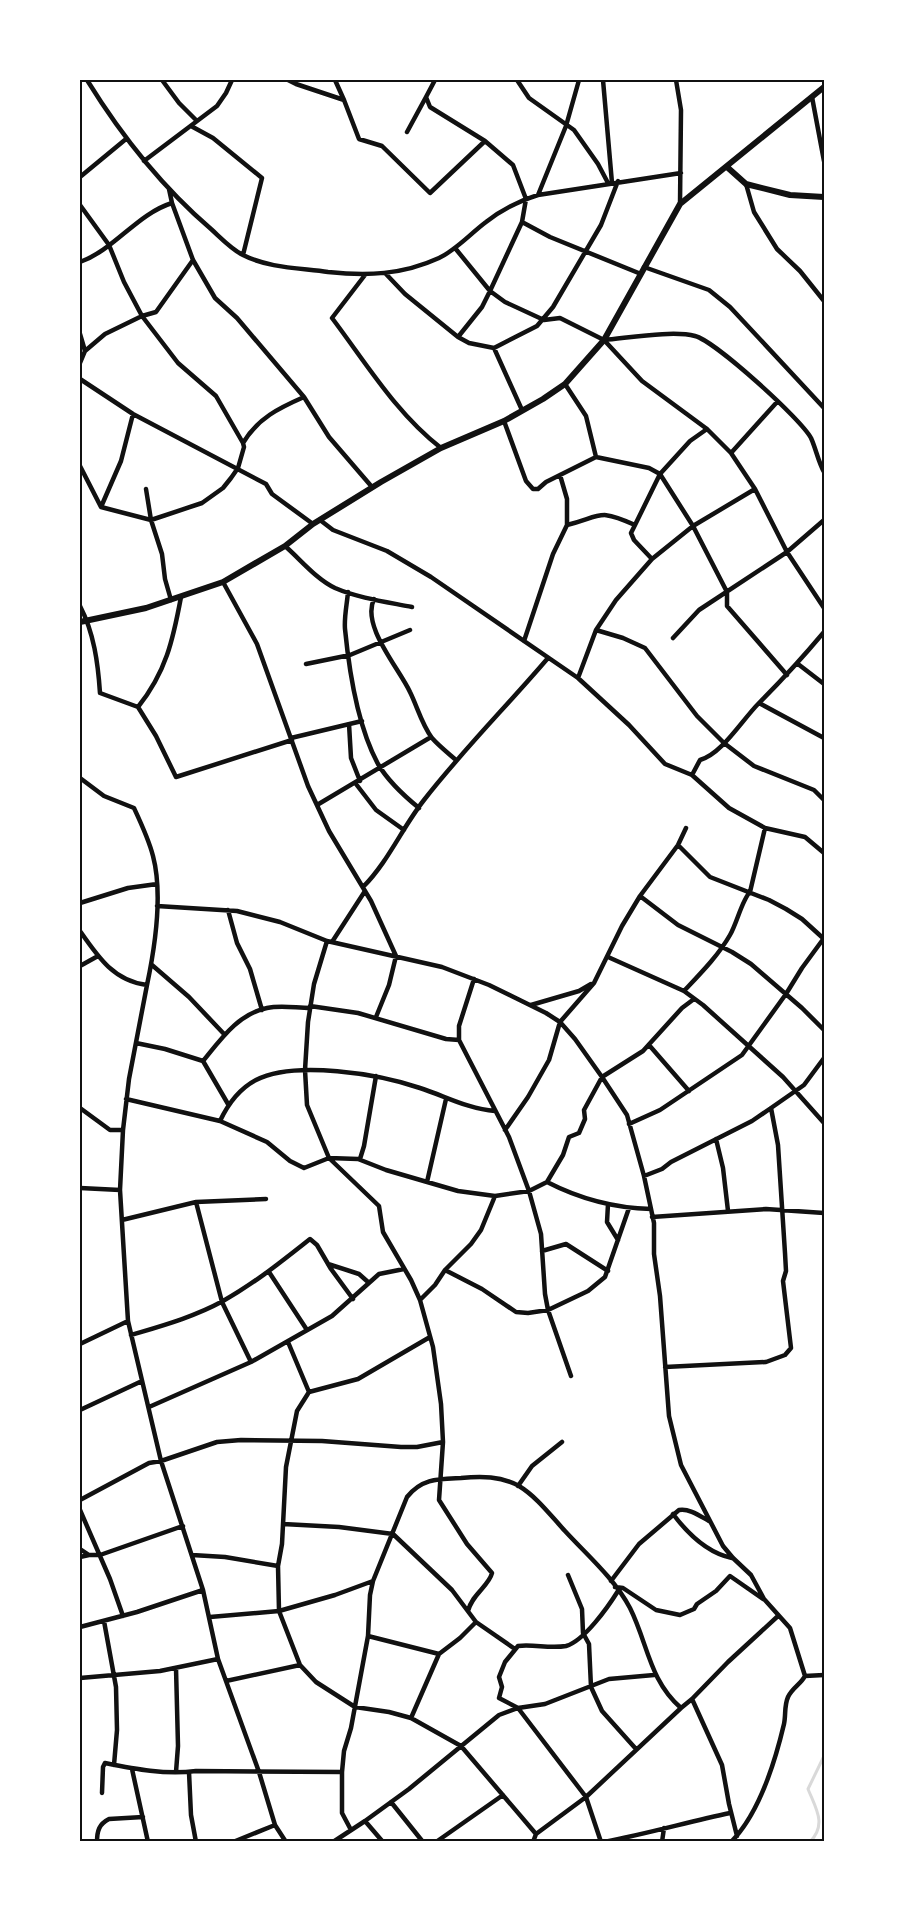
<svg xmlns="http://www.w3.org/2000/svg" width="904" height="1921" font-family="Lato,sans-serif">
<style>
.lines{fill:none;stroke-linecap:round;stroke-linejoin:round}
.stream{stroke:#d9d9d9;stroke-width:3}
.minor{stroke:#111;stroke-width:4.5}
.tertiary{stroke:#111;stroke-width:6}
.neatline{fill:none;stroke:#111;stroke-width:2}
</style>
<rect width="100%" height="100%" fill="#fff"/>
<g class="lines">
<path class="stream" d="M810,1842c17,-18 6,-33 -2,-53l16,-33"/>
<path class="minor" d="M87,80c34,55 75,107 124,149 10,9 20,20 32,26 25,13 57,13 85,17 39,4 74,3 111,-14 17,-8 31,-24 47,-36 15,-12 33,-21 52,-27l143,-22
M162,80l17,23 18,18
M288,80l8,4 48,16 15,39 23,7 48,47 55,-52
M335,80l9,20
M435,80l-9,17 4,10 55,34 28,24 13,34 -4,23 -32,69 -8,16 -24,30
M517,80l12,18 45,32 24,34 10,19
M603,80l9,103
M676,80l5,30 -1,94
M812,97l12,64
M191,126l22,12 49,40 -19,77
M407,132l19,-35
M144,161l73,-55 9,-13 6,-13
M80,177l46,-38
M746,184l8,28 23,37 23,22 24,30
M169,189l3,14 21,57 22,38 22,20 67,79 25,40 43,50
M538,195l28,-69 13,-46
M80,205l29,40 15,37 18,34 36,47 38,33 27,47
M522,222l28,15 91,37
M455,248l35,43 15,11 39,18 16,-2 44,22 38,41 65,48 24,24 24,36 32,63 37,56
M80,262c34,-12 57,-48 92,-59
M644,267l65,23 21,17 94,101
M386,274l19,20 53,43 11,6 25,5 43,-22 16,-19 48,-82 17,-44
M365,275l-33,43c34,45 64,95 109,130
M80,334l5,17 -5,12
M604,340c24,-2 69,-10 91,-4 20,5 106,83 116,102 5,11 7,23 13,34
M494,348l28,62
M85,351l20,-17 37,-18 14,-4 37,-52
M80,379l53,35 133,70 6,10 41,30
M565,384l21,32 10,41
M504,421l22,60 7,8h5l8,-7 50,-25 53,11 11,6 33,52 34,66v14l60,69
M731,453l46,-51
M80,466l21,41 50,13 51,-17 21,-15 8,-10 7,-10 6,-21 -1,-4c15,-25 36,-35 61,-46
M146,489l5,31 11,34 3,25 6,21
M101,507l20,-46 12,-47
M320,520l13,10 54,21 44,26 147,101 51,47 36,39 27,11 37,33 36,20 40,9 19,16
M567,525c35,-9 31,-17 68,0l-4,8 3,7 18,19
M635,525l25,-51 30,-33 17,-12
M285,546c16,14 31,33 50,42 23,10 52,14 77,19
M223,582l34,62 51,142 21,45 42,70 25,55 -7,29 -13,32
M348,592c-1,12 -4,25 -3,37 4,41 13,98 33,135 10,17 25,31 41,44
M374,599c-13,27 25,69 36,93 7,14 12,33 22,46 7,8 16,15 24,22
M80,606c14,27 18,57 20,87l38,14 18,29 20,41 116,-37
M596,630l27,8 22,10 52,68 27,27 30,23 60,24 10,10
M673,638l26,-28 88,-58 37,-32
M524,641l29,-87 14,-29v-26l-7,-24
M306,664l44,-9 60,-25
M798,664l26,20
M578,678l18,-48 20,-30 36,-41 41,-33 62,-37
M759,703l65,35
M138,707c28,-35 35,-67 43,-110
M349,724l2,34 9,23
M291,738l71,-17
M692,775l8,-15c22,-6 42,-40 59,-57 23,-23 44,-46 65,-71
M80,778l24,18 30,12c7,15 15,32 19,48 10,38 2,91 -6,129
M356,784l20,26 28,20
M317,805l114,-68
M678,845l32,32 59,23 17,9 16,10 22,20
M363,887c25,-25 39,-59 61,-87 38,-49 83,-94 124,-142
M640,896l38,29 54,27 19,12 51,44 22,22
M80,903l48,-15 29,-4
M157,906l80,5 43,11 47,19 115,26 47,18 57,28 14,9 15,17 27,38 25,38 17,61 10,47v31l6,42 9,120 12,49 42,81 10,12 18,17 13,24 26,29 15,48c-4,8 -13,12 -17,21 -4,9 -2,18 -4,27 -9,38 -25,90 -53,118
M228,910l9,33 13,26 12,41
M80,931c18,26 34,50 67,54l-18,94 -6,51 -3,60 8,131 33,140 42,129 15,69 41,113 16,53 11,17
M327,941l-13,43 -6,38 -3,48 2,35 22,53 50,48 4,26 28,48 9,20 13,47 8,57 2,38 -4,58 28,44 25,29c-3,13 -20,21 -24,38
M332,942l33,-51
M608,957l76,34 19,14 80,72 41,46
M152,965l37,32 35,37
M80,966l18,-10
M474,979l-15,47v14l50,97 20,54 12,43 4,60 3,16 23,66
M684,991c16,-17 34,-35 46,-56 7,-12 12,-35 20,-43l15,-64
M531,1005l48,-14 12,-7
M310,1006l48,7 88,26 13,1
M136,1043l29,6 38,12 25,43
M649,1045l40,46
M203,1061c18,-22 35,-47 64,-53 14,-3 29,0 43,0
M126,1099l94,22 47,21 23,19 14,7 25,-10 29,1 28,11 72,21 37,5 34,-5 18,-9 16,-27 6,-18 10,-4 6,-14 -1,-9 18,-33 41,-26 39,-43 12,-9
M80,1108l30,22h13
M220,1121c8,-17 19,-32 36,-41 39,-20 123,-6 164,8 25,8 48,21 75,23
M629,1124l31,-14 82,-55 44,-61 16,-26 22,-30
M505,1130l23,-33 21,-37 11,-38 34,-39 28,-57 18,-30 38,-51 8,-17
M716,1139l7,29 5,43
M360,1159l4,-13 12,-70
M644,1176l18,-7 9,-7 81,-41 19,-13 33,-23 20,-27
M427,1182l19,-83
M547,1182c33,17 66,26 104,27
M80,1188l40,2
M196,1202l26,100 29,60
M608,1204l-1,18 11,18
M652,1217l114,-8 58,4
M122,1220l74,-18 70,-3
M542,1251l24,-7 42,27
M328,1264l31,10 9,8
M445,1270l37,19 34,23 12,1 20,-3 40,-19 17,-14 24,-69
M269,1272l38,58
M420,1300l15,-15 10,-15 26,-26 10,-14 14,-34
M131,1335c30,-9 63,-18 92,-34 32,-18 59,-40 87,-62l7,6 14,24 22,30
M430,1337l-72,42 -49,13 -12,19 -11,56 -4,77 -4,22 1,45 21,54 16,17 39,25 34,5 22,6 50,28 75,88 -3,8
M288,1342l21,50
M80,1344l48,-23
M665,1367l101,-5 19,-7 6,-7 -8,-67 3,-10 -1,-18 -7,-108 -7,-37
M149,1407l102,-45 81,-46 47,-42 25,-5
M80,1410l62,-29
M518,1486l14,-20 30,-24
M80,1500l69,-37 12,-2 56,-19 24,-2 81,1 79,6h16l26,-5
M80,1510l30,69 13,37
M673,1514c15,20 34,39 59,44
M283,1524l56,3 54,7 59,56 24,32 39,27
M80,1549l9,6h11l83,-29
M192,1555l33,2 53,9
M80,1557l9,-2
M568,1575l14,34 1,24 6,11 2,43 11,24 34,38
M611,1581l28,-37 40,-34c10,-2 21,6 30,11
M615,1587l8,1 33,22 24,5 14,-6 3,-5 19,-13 14,-15 33,23
M210,1617l69,-6 56,-16 38,-14
M104,1621l12,66 1,43 -3,35
M80,1627l57,-15 66,-22
M368,1636l71,18
M805,1676l19,-1
M80,1678l80,-7 58,-12
M226,1681l74,-16
M692,1699l30,66 7,39 8,32
M411,1718l28,-64 21,-16 16,-16
M132,1769l16,73
M176,1772l2,-26 -2,-78
M189,1772l2,43 5,27
M102,1793l1,-26 2,-4c30,6 60,12 91,8l146,1
M391,1802l32,40
M365,1821l18,21
M351,1830l-9,-17v-41l2,-21 7,-23 17,-92 2,-41 3,-14 34,-84c15,-19 32,-18 54,-19 20,-2 40,-2 58,8 18,11 32,30 46,45 22,24 49,47 65,77 18,36 19,72 51,100
M536,1834l50,-37 95,-89 11,-9 36,-37 50,-46
M97,1842c0,-11 2,-18 12,-23l34,-2
M233,1842l42,-17
M333,1842l32,-21 44,-32 90,-74 19,-7 27,-4 64,-25 45,-4
M436,1842l67,-47
M601,1842l-15,-45 -68,-89 -19,-10 3,-11 -3,-10 6,-15 13,-16c16,-2 32,3 48,0 18,-5 42,-39 52,-55
M604,1842c42,-8 84,-20 126,-29
M662,1842l2,-14"/>
<path class="tertiary" d="M727,167l19,17 44,11 34,2
M80,622l66,-14 77,-26 62,-36 28,-22 68,-42 60,-34 63,-27 39,-22 22,-15 39,-44 76,-136 144,-117"/>
</g>
<rect width="904" height="1921" fill="none" stroke="#ffffff" stroke-width="162"/>
<rect x="81" y="81" width="742" height="1759" class="neatline"/>
</svg>
